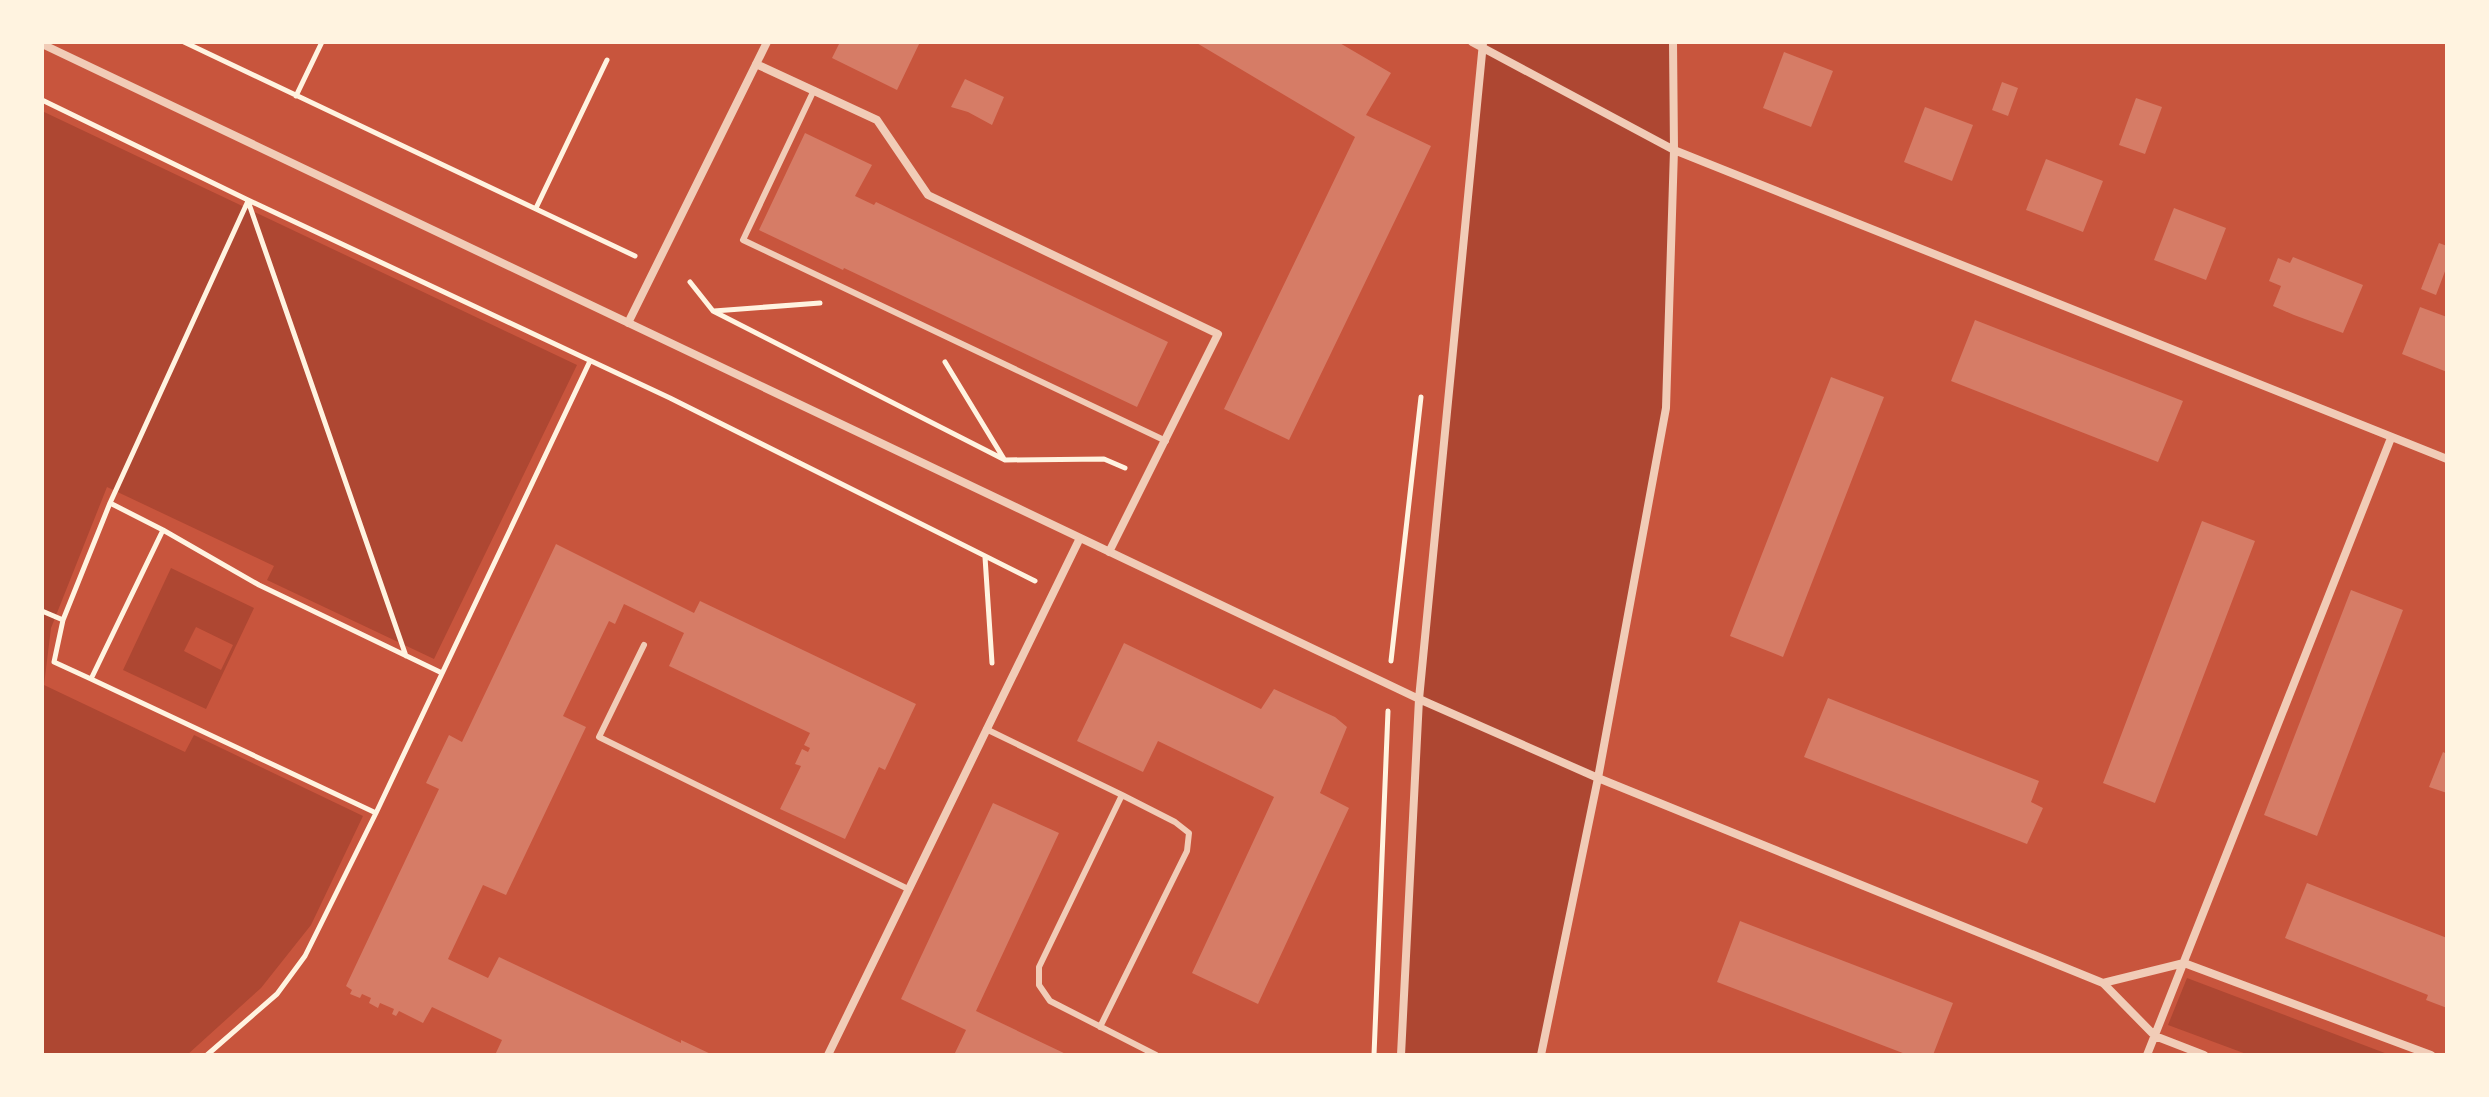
<svg xmlns="http://www.w3.org/2000/svg" width="2489" height="1097" font-family="'Open Sans',sans-serif">
<style>
.green{fill:#ae4732;fill-rule:evenodd}
.building{fill:#d67c66}
.lines{fill:none;stroke-linecap:round;stroke-linejoin:round}
.path{stroke:#fff3e0;stroke-width:5}
.service{stroke:#f1ccb7;stroke-width:6}
.minor{stroke:#f1ccb7;stroke-width:8}
</style>
<rect width="100%" height="100%" fill="#c8553d"/>
<path class="green" d="M1483,42h190l-7,366 -125,647h-140l18,-356z
M42,111l535,254 -143,294 -167,-79 7,-14 -167,-79 -56,141 -7,57 141,67 9,-17 169,81 -52,109 -50,63 -74,67h-145z
M171,568l83,40 -48,101 -83,-39zM196,627l37,18 -12,25 -37,-19z
M2187,978l203,77h-141l-81,-30z"/>
<path class="building" d="M840,42h80l-23,48 -65,-32z
M1195,42h143l53,31 -25,42 65,31 -142,294 -65,-31 131,-272z
M1784,52l49,19 -22,56 -48,-19z
M965,79l39,18 -12,28 -24,-13 -17,-5z
M2002,82l16,6 -10,28 -16,-6z
M2136,98l26,9 -17,47 -26,-9z
M1925,107l48,18 -21,56 -48,-19z
M805,133l67,32 -17,31 19,9 2,-3 292,140 -31,65 -293,-139 -1,2 -84,-40z
M2046,159l57,22 -20,51 -57,-22z
M2174,208l52,20 -20,52 -52,-20z
M2439,243l8,3v20l-11,29 -15,-6z
M2293,257l70,28 -20,48 -49,-18 -21,-9 8,-20 -12,-5 9,-23 12,5z
M2420,307l27,10v55l-45,-18z
M1975,320l208,81 -25,61 -207,-81z
M1831,377l53,20 -101,260 -53,-21z
M2202,521l53,20 -100,262 -52,-20z
M556,544l138,69 6,-12 216,103 -31,66 -6,-3 -34,72 -65,-30 21,-43 -6,-2 7,-15 6,3 2,-4 -6,-3 6,-12 -141,-67 15,-33 -60,-29 -9,20 -6,-3 -46,95 23,11 -80,168 -23,-10 -35,74 40,19 11,-21 182,86v-3l32,15h-218l7,-15 -70,-33 -9,16 -24,-12 -3,5 -4,-2 2,-5 -14,-6 -2,5 -9,-5 2,-5 -9,-4 -2,4 -10,-4 2,-4 -6,-4 93,-197 -13,-6 23,-48 13,7z
M2351,590l52,20 -86,226 -53,-21z
M1124,643l137,66 13,-20 61,28 12,10 -27,66 29,15 -91,196 -66,-31 82,-176 -116,-56 -15,31 -66,-31z
M1828,698l211,83 -8,21 12,6 -16,36 -223,-87z
M2443,752l4,2v39l-18,-6z
M993,803l66,30 -83,178 92,44h-114l12,-25 -65,-31z
M2307,883l140,55v70l-21,-8 2,-5 -143,-57z
M1740,921l213,82 -20,52h-25l-191,-73z"/>
<g class="lines">
<path class="path" d="M184,42l451,214
M296,96l26,-54
M42,100l206,100 422,198 365,183
M248,201l158,455
M536,208l71,-148
M690,282l23,29 292,149 99,-1 21,9
M714,311l106,-8
M945,362l59,97
M163,530l-53,-27 138,-302
M985,557l7,106
M42,611l21,9
M1391,661l30,-264
M91,679l-37,-17 9,-42 47,-117
M376,813l-285,-134 72,-149 96,55 183,88
M207,1055l70,-61 28,-38 71,-143 214,-452
M1374,1055l14,-344"/>
<path class="service" d="M814,90l-71,150 423,201
M644,645l-45,92 309,152
M986,729l136,66 -83,172v18l11,16 106,54
M1100,1027l87,-176 2,-18 -14,-11 -53,-27"/>
<path class="minor" d="M1472,42l202,108 773,309
M42,44l1377,655 179,79 505,205 52,53 49,19
M756,64l121,56 51,75 290,139 -109,218
M628,323l139,-281
M2103,983l81,-20 247,92
M828,1055l252,-517
M1401,1055l18,-356 64,-656
M1541,1055l57,-277 68,-370 8,-258 -1,-108
M2147,1055l244,-617"/>
</g>
<rect width="2489" height="1097" fill="none" stroke="#fff3e0" stroke-width="88"/>
</svg>
